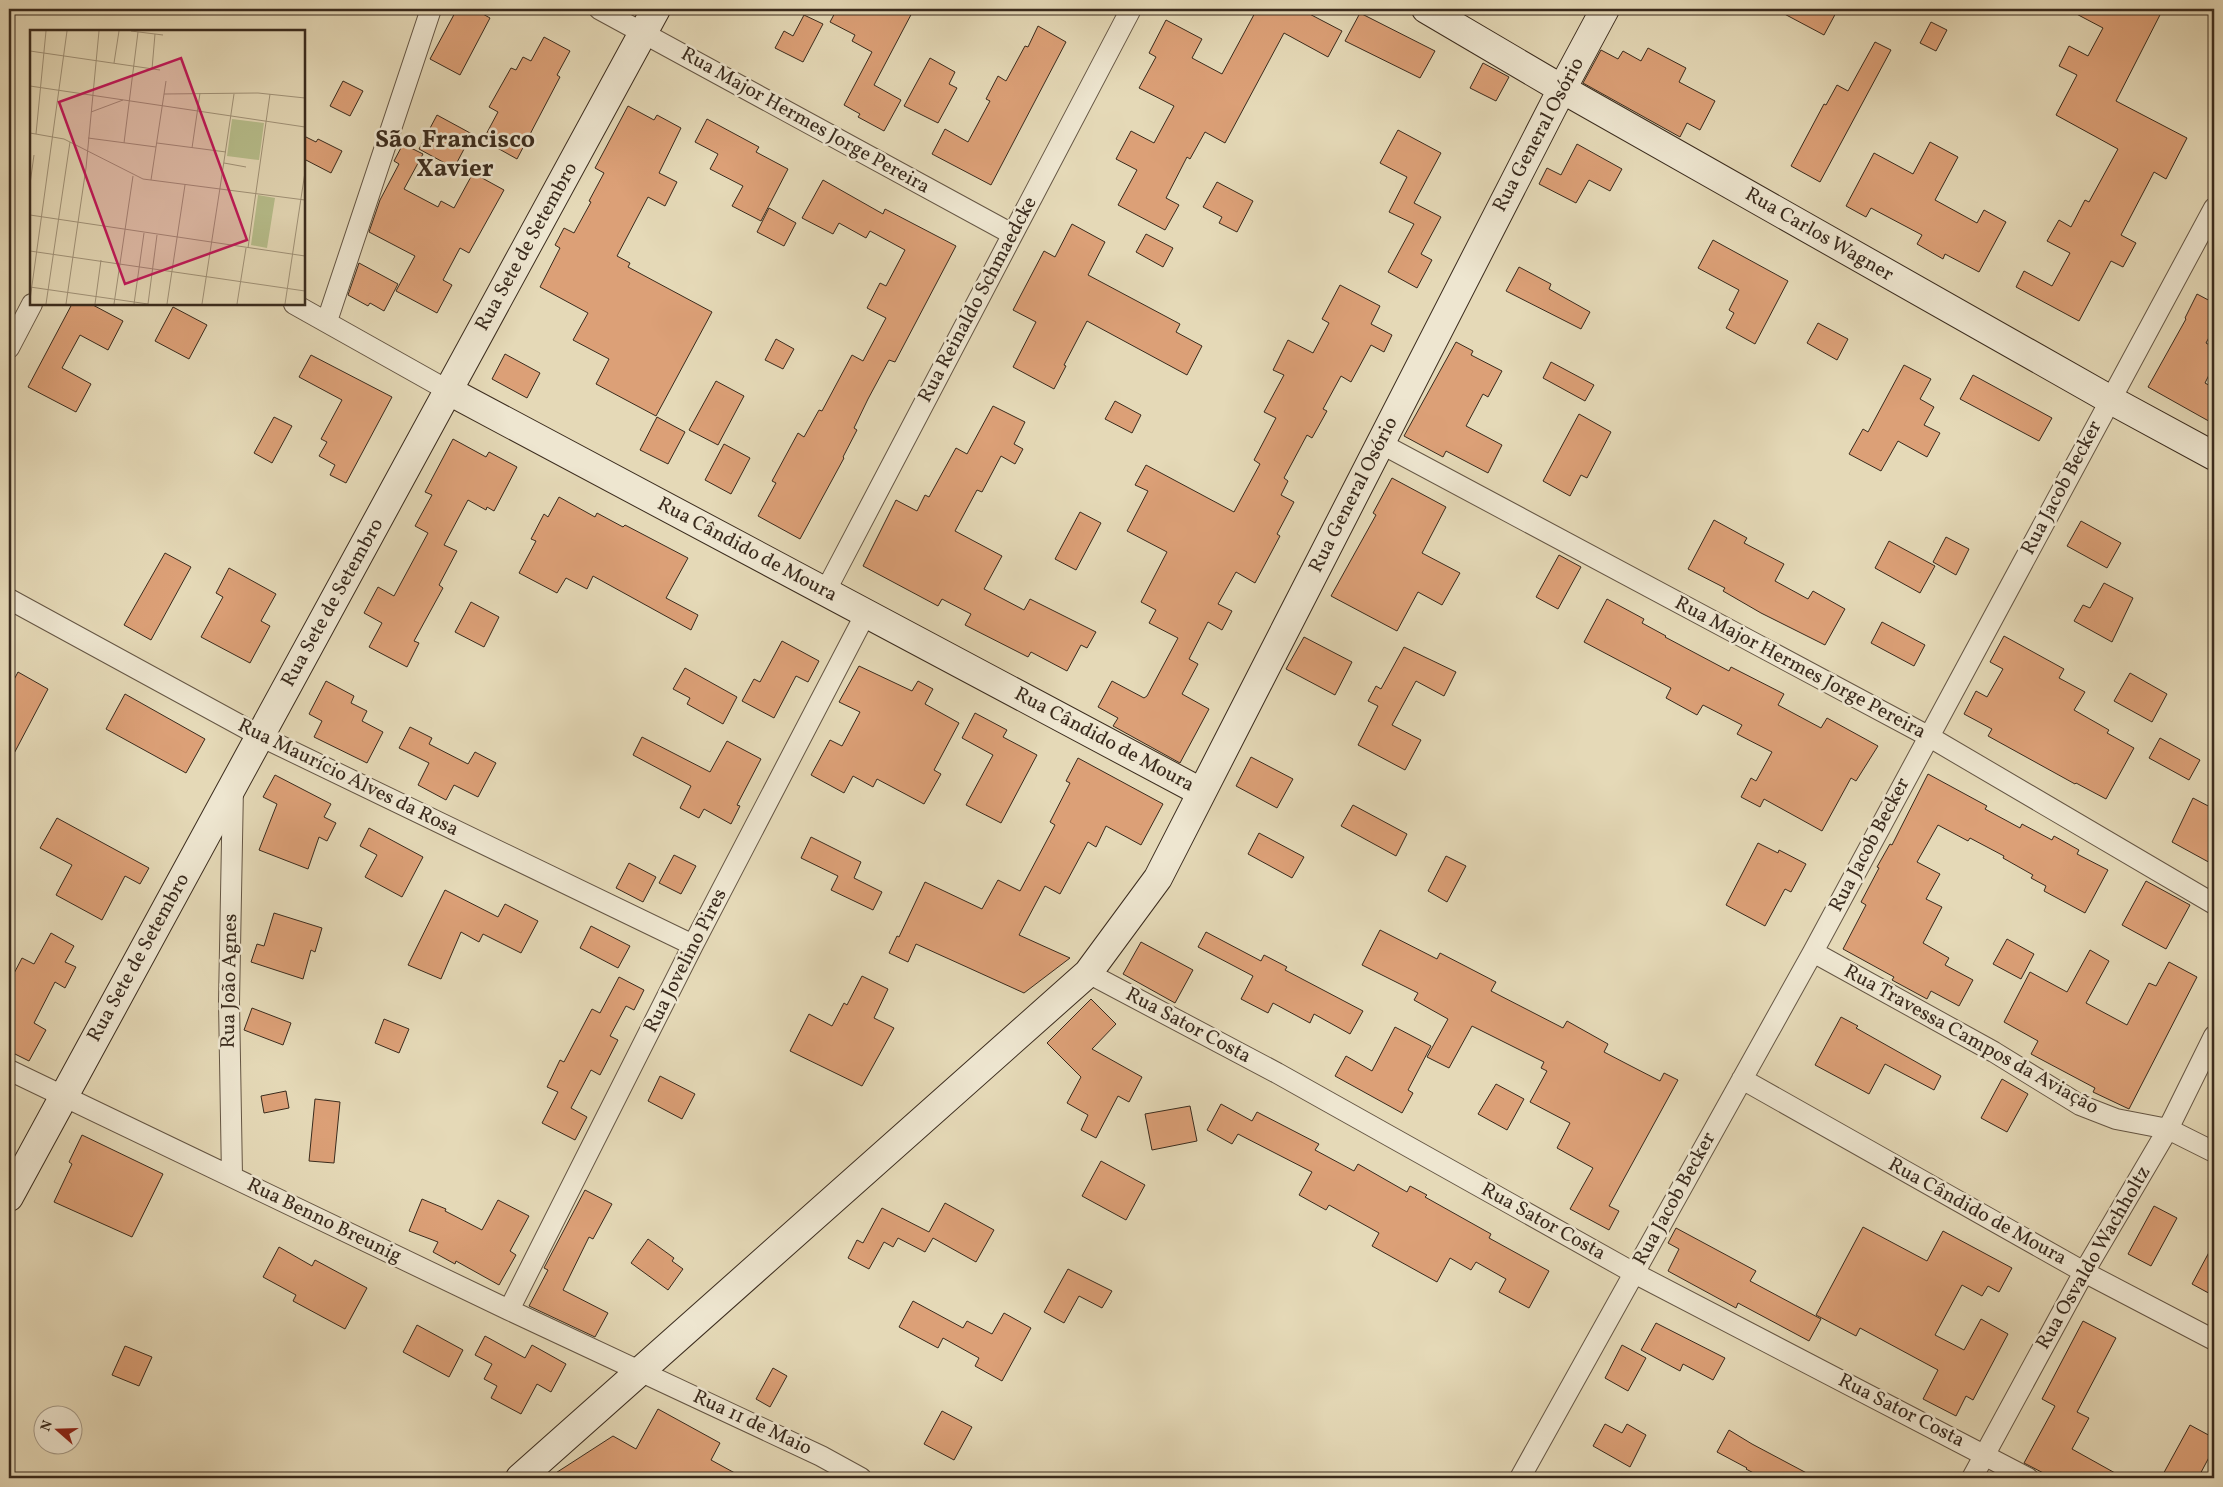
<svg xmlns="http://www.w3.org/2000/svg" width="2223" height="1487" font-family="Vollkorn,serif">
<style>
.building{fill:#dca077;stroke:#3a2b1d}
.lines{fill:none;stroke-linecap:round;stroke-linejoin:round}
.street-casing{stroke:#655644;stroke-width:22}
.secondary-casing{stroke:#3a2b1d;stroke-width:30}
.street{stroke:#eee6d0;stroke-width:20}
.secondary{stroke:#eee6d0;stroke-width:28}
.labels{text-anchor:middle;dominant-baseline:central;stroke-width:5;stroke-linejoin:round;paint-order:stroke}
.street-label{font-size:20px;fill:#3a2b1d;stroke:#eee6d0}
.district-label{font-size:25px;font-weight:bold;fill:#3a2b1d;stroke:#eee6d0}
.inset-road{fill:none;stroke:#a19379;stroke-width:1}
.view{fill:#c2185b;fill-opacity:0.15;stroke:#c2185b;stroke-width:2.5}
.inset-edge{fill:none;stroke:#3a2b1d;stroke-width:2.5}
</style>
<rect width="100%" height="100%" fill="#e5d9b7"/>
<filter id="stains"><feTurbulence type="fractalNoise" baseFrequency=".004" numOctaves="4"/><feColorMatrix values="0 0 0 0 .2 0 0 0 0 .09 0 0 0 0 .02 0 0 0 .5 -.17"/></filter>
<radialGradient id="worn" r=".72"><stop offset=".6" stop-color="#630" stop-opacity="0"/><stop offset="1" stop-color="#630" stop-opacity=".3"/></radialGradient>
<path class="building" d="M457,9h17l16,9 -30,57 -30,-16z
M837,9h77l-40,76 27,15 -17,31 -26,-14 2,-3 -16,-9 28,-53 -20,-11 3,-6 -25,-13z
M1257,9h43l42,22 -14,26 -44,-24 -59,110 -20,-11 -15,27 -3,-2 -21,41 13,7 -14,25 -47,-25 19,-35 -21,-11 15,-28 23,12 20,-37 -35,-18 17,-31 -7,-4 17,-33 36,19 -10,19 30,16z
M1775,9h63l-14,26z
M2067,9h96l-47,92 71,37 -21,41 -12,-7 -33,63 15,8 -13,24 -12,-6 -32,60 -63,-34 8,-16 28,15 18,-33 -23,-12 12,-21 12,7 14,-27 4,2 29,-53 -62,-34 21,-40 -18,-9 10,-20 19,10 15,-28z
M1360,13l75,38 -15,27 -75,-37z
M804,15l19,9 -20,38 -28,-14 9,-17 9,5z
M1931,22l16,8 -11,21 -16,-8z
M1038,26l28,16 -75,143 -59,-31 13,-25 23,13 22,-41 -4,-2 12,-23 8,5 19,-35 3,1z
M544,37l26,14 -13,24 3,2 -43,82 -34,-19 15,-28 -9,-5 22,-39 5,2 7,-13 8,4z
M1875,42l16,8 -71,132 -29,-16 33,-62 2,1 11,-20 11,6z
M1648,48l38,20 -7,14 36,19 -15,29 -13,-7 -7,14 -97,-54 18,-33 17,9 5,-8 18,10z
M930,58l25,14 -6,12 8,4 -19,35 -34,-17z
M1483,63l26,14 -13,24 -26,-13z
M343,81l20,10 -13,25 -20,-10z
M628,106l26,14 3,-5 24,13 -22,45 18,9 -12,24 -17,-9 -31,59 13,7 -2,4 84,45 -56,104 -60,-32 13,-25 -36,-19 15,-27 -48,-26 20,-39 -5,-3 9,-17 10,5 17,-31 -2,-1 15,-28 -9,-5z
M437,115l35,19 -18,34 -35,-19z
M707,119l52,28 -3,5 32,17 -27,52 -29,-15 11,-20 -33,-17 8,-15 -23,-12z
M1398,130l43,23 -27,50 27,14 -20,37 11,6 -15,28 -29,-16 26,-48 -25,-12 18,-35 -27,-14z
M304,136l12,6 2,-3 24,12 -11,22 -27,-14z
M1930,142l28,15 -23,43 42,23 7,-13 22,12 -27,50 -34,-18 -2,5 -26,-15 5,-9 -51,-27 -5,9 -20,-11 28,-53 39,21z
M403,144l20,10 -19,35 34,18 3,-6 13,7 19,-35 31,17 -35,63 -9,-5 -17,32 9,5 -15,28 -41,-22 19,-35 -46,-24 11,-32 19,-36 -5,-3z
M1577,144l45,25 -12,22 -21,-11 -13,23 -37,-19 8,-16 14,7z
M823,180l60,34 2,-5 71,37 -61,116 -6,-2 -21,39 -14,29 3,2 -14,27 1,1 -44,81 -42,-23 18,-33 -4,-2 26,-48 6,4 15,-27 3,1 30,-56 11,6 23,-43 -19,-10 13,-25 6,3 19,-36 -35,-19 -4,7 -27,-15 -6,11 -31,-16z
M1217,182l36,19 -16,31 -18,-9 3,-6 -19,-10z
M769,208l27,15 -12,23 -27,-14z
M1072,224l33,18 -17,33 92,49 -4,8 26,14 -15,29 -100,-54 -23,44 2,1 -12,23 -41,-22 23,-45 -23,-12 31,-59 11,6z
M1146,234l27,14 -10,19 -27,-15z
M1713,240l75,41 -33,63 -29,-16 8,-15 -5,-3 10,-20 -41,-22z
M359,263l39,21 -14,27 -14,-8 -2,3 -20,-11z
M1519,267l32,17 -2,5 41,23 -9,17 -75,-38z
M1340,285l40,21 -9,18 21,11 -8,17 -13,-7 -20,37 -10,-6 -18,33 4,2 -15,27 -5,-3 -23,43 4,3 -7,14 13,7 -17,32 3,2 -25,47 -19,-11 -18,32 14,7 -10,19 -14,-8 -19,37 9,5 -16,30 27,15 -29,54 -67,-37 5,-8 -20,-11 14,-26 32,17 3,-2 31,-58 -29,-15 7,-13 -15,-8 26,-50 -40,-21 21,-40 -13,-6 11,-20 88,47 26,-48 -6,-4 22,-42 -12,-6 20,-37 -11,-5 15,-30 25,13 16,-30 -7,-4z
M2197,294l17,9v25l-8,15 8,5v17l-9,18 9,5v36l-66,-37 38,-68 -1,-1z
M72,304h19l32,17 -15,29 -28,-15 -18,33 29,16 -15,28 -48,-25z
M173,307l34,18 -18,34 -34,-18z
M1818,323l30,16 -11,21 -30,-17z
M776,339l18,10 -11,20 -18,-9z
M1456,342l17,9 -2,4 31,16 -14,26 -5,-3 -17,32 36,19 -14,28 -42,-22 -3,6 -39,-21z
M505,354l35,19 -13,25 -35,-19z
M311,355l81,42 -46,86 -16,-8 5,-10 -16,-9 8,-14 -6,-3 21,-39 -43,-23z
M1551,362l43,23 -9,16 -42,-23z
M1904,365l27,14 -11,20 14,8 -10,18 16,8 -13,24 -29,-16 -17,30 -32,-17 14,-25 5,3z
M1973,375l79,43 -13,23 -79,-42z
M716,381l28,15 -26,49 -29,-15z
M1115,401l26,14 -9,18 -27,-14z
M993,406l32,16 -11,22 9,5 -8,15 -14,-8 -19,36 -5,-2 -22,41 47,25 -18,33 40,21 6,-11 66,33 -9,16 -6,-3 -14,26 -36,-19 -3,5 -63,-32 6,-11 -29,-15 -4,7 -75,-40 33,-66 21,11 8,-16 4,2 27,-49 11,6z
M1579,414l32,18 -24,46 -6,-3 -11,21 -27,-15z
M274,417l18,9 -20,37 -18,-10z
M657,417l28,15 -17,32 -28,-14z
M453,439l33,18 3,-5 28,15 -23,44 -7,-4 -1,3 -18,-10 -24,45 13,6 -18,34 4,3 -29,53 5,2 -12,24 -38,-20 13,-24 -18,-10 14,-26 16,9 34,-63 -13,-7 17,-31 -7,-3z
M724,444l26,14 -19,36 -26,-14z
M1392,478l54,29 -24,46 38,20 -18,32 -24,-13 -21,39 -66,-35 45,-81 -3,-2z
M559,497l36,20 2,-4 26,14 2,-2 63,33 -22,40 32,17 -7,15 -98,-54 -6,13 -21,-11 -9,15 -38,-20 17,-32 -5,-2 13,-25 4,3z
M1080,512l21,11 -25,47 -21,-11z
M1714,520l33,18 -3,5 40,21 -9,17 33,18 5,-8 32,18 -20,36 -64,-32 -38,-22 2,-3 -37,-19z
M2081,521l40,22 -14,25 -40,-22z
M1946,537l23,12 -13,26 -23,-13z
M1889,541l46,25 -15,27 -45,-25z
M165,553l26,14 -40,73 -27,-15z
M1559,555l22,12 -23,42 -22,-12z
M229,568l47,26 -15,27 9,5 -20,37 -49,-26 22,-40 -7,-4z
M2104,583l29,15 -21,44 -38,-21 9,-16 7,3z
M1607,599l37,20 -2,4 24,13 -1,1 64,34 2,-4 53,27 -6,11 43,23 6,-10 51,28 -22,35 -5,-3 -29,53 -58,-32 -4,8 -19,-10 10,-19 5,3 16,-29 -35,-18 5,-9 -39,-20 -6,10 -31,-17 5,-10 -87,-46z
M471,602l28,15 -15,30 -29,-15z
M1882,622l43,23 -11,21 -43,-23z
M2004,636l60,33 -5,9 26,14 -11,18 35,20 -2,3 27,15 -28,51 -30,-16 -1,1 -87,-48 4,-7 -28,-15 12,-23 11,6 16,-28 -13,-7z
M1304,637l48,25 -17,33 -49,-26z
M782,641l37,20 -11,21 -12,-6 -22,42 -32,-17 12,-22 6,3z
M1404,647l52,25 -12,24 -28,-15 -24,44 29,15 -16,30 -47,-25 20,-39 -10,-5 8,-15 5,3z
M859,666l53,25 6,-10 15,8 -8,15 34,19 -25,47 7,4 -17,30 -47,-25 -4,8 -20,-11 -9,17 -33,-18 19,-35 12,6 18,-34 -21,-10z
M685,668l52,29 -14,27 -36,-20 3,-6 -17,-9z
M18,672l30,17 -39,74v-74z
M2130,673l37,21 -15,28 -38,-21z
M326,681l28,15 -3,7 16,8 -5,10 21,11 -16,31 -53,-26 8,-16 -13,-7z
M125,694l80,45 -19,34 -80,-44z
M975,713l32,17 -4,7 34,18 -36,68 -35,-18 27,-50 -31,-17z
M410,727l22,11 -3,6 39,20 7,-12 21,11 -18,34 -24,-12 -8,15 -28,-15 11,-22 -30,-15z
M642,737l68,35 17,-31 34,18 -24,46 3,1 -9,18 -27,-15 -5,9 -19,-10 11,-22 -58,-31z
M2160,738l40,22 -11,20 -40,-22z
M1251,757l42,22 -16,29 -41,-22z
M1078,758l85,46 -22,41 -35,-19 -10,21 -8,-5 -28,52 -15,-8 -26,49 51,23 -46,35 -108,-49 -8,18 -19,-9 8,-17 2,1 26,-55 57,27 16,-29 22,11 35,-66 -5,-3 20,-39 -4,-2z
M1928,774l59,32 -2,3 35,19 2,-4 30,16 2,-4 25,14 -2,4 31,16 -23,43 -41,-22 2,-5 -15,-8 2,-3 -30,-17 1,-2 -34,-18 -2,3 -30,-16 -21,37 23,12 -14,25 16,8 -19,36 26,15 -4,7 28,15 -14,26 -28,-15 -4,8 -35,-19 2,-3 -51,-28 23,-44 -5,-3 18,-34 -2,-1 13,-23 2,1z
M275,775l56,29 -7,13 12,6 -9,18 -8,-4 -11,32 -49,-19 18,-46 -14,-7z
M2193,798l21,11v56l-42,-23z
M1353,805l54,29 -11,22 -55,-30z
M57,818l92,50 -9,16 -15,-8 -23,44 -46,-25 16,-30 -32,-17z
M369,828l54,29 -21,40 -37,-20 12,-22 -17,-9z
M1259,833l45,24 -12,21 -44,-24z
M811,837l50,25 -7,16 28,14 -9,18 -42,-20 7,-14 -37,-18z
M1758,843l20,10 1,-3 27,14 -15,28 -6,-3 -20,37 -39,-21z
M674,855l22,11 -15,28 -22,-11z
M1446,856l20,10 -19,36 -19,-11z
M629,863l27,14 -13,25 -27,-14z
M2146,881l44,24 -24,44 -44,-24z
M445,890l53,27 7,-13 33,17 -17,32 -38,-19 -4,8 -18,-10 -20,47 -33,-14z
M274,913l48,15 -7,24 -4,-2 -8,29 -52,-17 6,-18 7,2z
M591,926l39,20 -12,22 -38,-20z
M1380,930l57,29 3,-6 56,29 -5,9 72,37 4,-7 41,23 -4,8 23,12 33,17 4,-8 14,7 -69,126 10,5 -10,19 -39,-21 23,-41 -36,-20 13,-25 -40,-21 17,-31 -6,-3 3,-6 -72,-36 -23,42 -22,-11 21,-38 -34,-19 4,-7 -56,-28z
M1206,932l55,29 3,-6 23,12 -2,3 78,41 -13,23 -36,-20 -4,9 -37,-20 -5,10 -27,-14 12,-23 -55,-29z
M51,933l23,13 -9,16 11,5 -11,21 -10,-6 -21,41 12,7 -17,31 -20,-10v-68l13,-25 12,6z
M2007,939l27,15 -13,25 -28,-15z
M1141,942l52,28 -18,33 -52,-29z
M2090,950l19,11 -23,42 41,22 22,-42 7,3 13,-24 28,15 -68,132 -36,-17 2,-4 -64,-34 7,-13 -34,-19 26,-50 37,20z
M862,976l26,13 -14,29 20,10 -32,58 -72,-35 19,-37 23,12 12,-23 3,2z
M619,977l25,13 -10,20 -8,-4 -16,30 8,4 -18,35 -9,-5 -20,38 16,9 -12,23 -33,-17 16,-31 -11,-5 13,-27 4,2 28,-53 8,4z
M1091,999l25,25 -24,25 50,28 -13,25 -11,-6 -22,42 -15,-8 7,-15 -21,-12 14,-26 -34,-34z
M252,1008l39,15 -8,22 -39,-15z
M1841,1017l17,9 -2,2 85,48 -7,14 -49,-26 -16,30 -54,-29z
M384,1019l25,10 -10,24 -24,-10z
M1395,1027l36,19 -23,44 5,3 -11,20 -67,-37 11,-20 26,15z
M660,1076l35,18 -13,25 -34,-18z
M2002,1079l26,15 -21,38 -26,-14z
M1496,1084l28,15 -17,31 -29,-16z
M286,1091l3,17 -25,5 -3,-17z
M315,1099l25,3 -6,61 -25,-2z
M1221,1104l31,17 5,-9 62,32 -4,6 39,21 4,-7 49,28 3,-6 17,9 -2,2 66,37 -2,4 60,33 -20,37 -30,-16 7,-13 -30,-17 -5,8 -21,-12 -13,24 -65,-36 7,-13 -50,-28 -3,5 -27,-15 13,-23 -74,-38 -6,10 -25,-14z
M1190,1106l7,35 -45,9 -7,-36z
M82,1135l81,39 -31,63 -78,-35 18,-38 -3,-2z
M1101,1161l44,24 -19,35 -44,-24z
M585,1190l27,14 -19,35 -4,-2 -26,53 45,23 -13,24 -66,-31 19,-36 -4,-2z
M422,1199l24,10 -1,2 37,19 16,-30 31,16 -19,35 6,4 -17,30 -43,-24 -1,3 -22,-12 5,-10 -29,-11z
M945,1203l49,27 -18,32 -43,-24 -8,14 -27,-14 -5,9 -9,-5 -15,27 -21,-11 9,-18 6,3 19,-35 47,24z
M2154,1206l23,12 -26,48 -23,-12z
M1863,1227l64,34 16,-30 69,37 -13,24 -11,-6 -6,10 -20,-11 -27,50 29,15 17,-31 27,15 -35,66 -7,-4 -10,20 -33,-17 15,-29 -78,-42 -4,8 -40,-21z
M1676,1228l80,43 -6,10 71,38 -12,22 -71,-38 -2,5 -68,-37 11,-22 -11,-6z
M648,1239l26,19 -2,3 11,8 -15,21 -37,-27z
M2214,1243v53l-22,-12z
M279,1247l33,19 3,-6 52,28 -22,41 -52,-28 3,-6 -33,-18z
M1068,1269l44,22 -10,17 -23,-12 -15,27 -20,-11z
M913,1301l50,27 4,-7 25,13 12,-21 27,15 -29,53 -27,-15 4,-8 -36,-20 -5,10 -39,-21z
M2083,1321l33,17 -39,74 12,6 -17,31 52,29h-71l-29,-15 31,-57 -13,-7z
M1656,1323l69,35 -12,22 -30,-16 -3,7 -39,-21z
M417,1325l46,25 -14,27 -46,-25z
M485,1336l40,22 7,-13 34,19 -15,28 -14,-8 -16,30 -30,-16 6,-12 -13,-7 8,-15 -17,-9z
M1622,1345l24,13 -18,33 -23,-13z
M125,1346l27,11 -13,29 -27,-11z
M773,1368l14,8 -17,31 -14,-8z
M658,1409l62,34 -9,17 33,18h-196l65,-42 23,13z
M942,1411l30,16 -18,33 -30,-16z
M1605,1424l17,9 5,-9 19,11 -16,32 -37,-21z
M2190,1425l24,13v10l-16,30h-37z
M1729,1430l23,14 64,34h-53l-17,-9 1,-1 -30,-16z"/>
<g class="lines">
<defs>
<path id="street" d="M599,9l413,225
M294,304l155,87
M327,321l104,-312
M9,348l23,-44
M1380,443l548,293 286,168
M825,592l306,-583
M9,599l251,137 433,209
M1813,952l181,100 86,53 36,14 52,10 46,23
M1088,973l189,100 357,200 394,205
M9,1070l500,240 312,146 40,22
M1742,1079l342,193 130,68
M232,1176l-3,-174 4,-215
M509,1310l184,-365 173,-332
M1520,1478l293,-526 401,-744
M1972,1478l112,-206 84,-143 46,-93"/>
<path id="secondary" d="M1426,9l136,80 547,310 105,57
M449,391l752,401
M9,1197l647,-1188
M520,1478l568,-505 70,-95 404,-789 43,-80"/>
</defs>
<use href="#street" class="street-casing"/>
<use href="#secondary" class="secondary-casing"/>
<use href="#street" class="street"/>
<use href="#secondary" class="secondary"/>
</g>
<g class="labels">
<g class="street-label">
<text transform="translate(805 121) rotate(29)">Rua Major Hermes Jorge Pereira</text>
<text transform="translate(1539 135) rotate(-62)">Rua General Osório</text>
<text transform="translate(1819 235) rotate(30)">Rua Carlos Wagner</text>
<text transform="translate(527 247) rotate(-61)">Rua Sete de Setembro</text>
<text transform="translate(978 300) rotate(-62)">Rua Reinaldo Schmaedcke</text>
<text transform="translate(2062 488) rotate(-62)">Rua Jacob Becker</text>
<text transform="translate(1354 495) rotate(-63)">Rua General Osório</text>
<text transform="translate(747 550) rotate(28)">Rua Cândido de Moura</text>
<text transform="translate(333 603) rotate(-61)">Rua Sete de Setembro</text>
<text transform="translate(1800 668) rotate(28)">Rua Major Hermes Jorge Pereira</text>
<text transform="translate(1104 740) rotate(28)">Rua Cândido de Moura</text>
<text transform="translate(348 778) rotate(26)">Rua Maurício Alves da Rosa</text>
<text transform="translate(1870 845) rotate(-62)">Rua Jacob Becker</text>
<text transform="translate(139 958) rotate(-61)">Rua Sete de Setembro</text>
<text transform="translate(686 961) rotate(-63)">Rua Jovelino Pires</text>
<text transform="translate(230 981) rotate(-89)">Rua João Agnes</text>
<text transform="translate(1188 1026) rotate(28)">Rua Sator Costa</text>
<text transform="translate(1971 1040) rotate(29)">Rua Travessa Campos da Aviação</text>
<text transform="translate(1675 1199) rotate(-61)">Rua Jacob Becker</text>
<text transform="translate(1977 1212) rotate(29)">Rua Cândido de Moura</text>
<text transform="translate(324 1221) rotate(26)">Rua Benno Breunig</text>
<text transform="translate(1543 1222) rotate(29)">Rua Sator Costa</text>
<text transform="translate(2094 1258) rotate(-60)">Rua Osvaldo Wachholtz</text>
<text transform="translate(1901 1411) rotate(27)">Rua Sator Costa</text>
<text transform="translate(752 1423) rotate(25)">Rua 11 de Maio</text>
</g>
<g class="district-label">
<text x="455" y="140">São Francisco<tspan x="455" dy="29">Xavier</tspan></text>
</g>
</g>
<g transform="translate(30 30)">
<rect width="275" height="275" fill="#e5d9b7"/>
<path d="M202,89l32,4 -5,37 -32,-4zM228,165l17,3 -8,50 -16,-3z" fill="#b7be8c"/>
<path class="inset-road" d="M101,1l32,4M0,21l130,19M84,33l5,-32M122,39l3,-35M0,56l275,41M134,64l94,-1 47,5M61,82l32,-12M0,103l34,6 79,40 162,21M6,104l10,-103M58,108l68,9M94,113l14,-111M127,113l69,9M162,118l8,-55M194,133l22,4M121,150l15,-99M0,154l4,-29M190,158l14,-94M0,185l275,41M218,218l22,-154M0,221l275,40M0,257l118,17M0,270l37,-269M16,274l24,-162M36,274l20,-136 13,-137M65,274l6,-44M84,274l19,-128M104,274l10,-71M118,274l9,-69M137,274l18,-119M172,274l18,-116M207,274l9,-56M255,274l20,-132"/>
<path class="view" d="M151,28l66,182 -122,44 -66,-182z"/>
<rect width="275" height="275" class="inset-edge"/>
</g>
<rect width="2223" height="1487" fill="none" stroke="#e5d9b7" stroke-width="30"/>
<rect x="10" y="10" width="2203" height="1467" fill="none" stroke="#3a2b1d" stroke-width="2.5"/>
<rect x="15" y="15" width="2193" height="1457" fill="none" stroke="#3a2b1d"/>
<g transform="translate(58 1430) rotate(290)"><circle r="24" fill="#eee6d0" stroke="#a69b88"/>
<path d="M0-4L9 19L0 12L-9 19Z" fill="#8f2418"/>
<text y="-8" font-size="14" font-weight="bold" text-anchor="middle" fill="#3a2b1d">N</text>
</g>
<rect width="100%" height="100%" filter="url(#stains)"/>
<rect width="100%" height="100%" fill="url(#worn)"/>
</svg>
